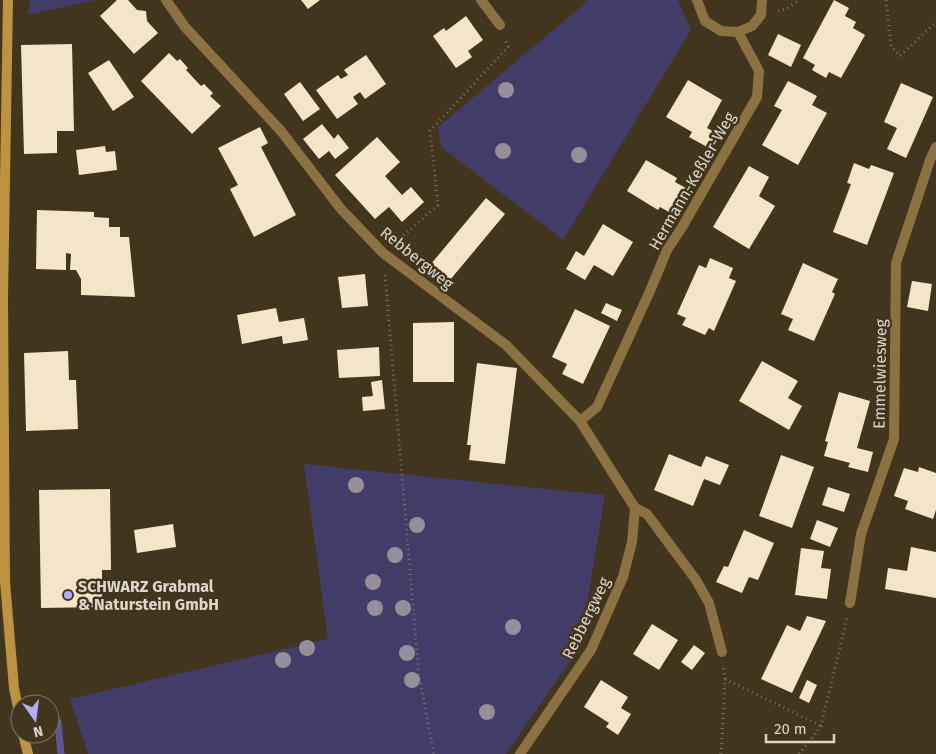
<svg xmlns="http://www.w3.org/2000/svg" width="936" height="754" font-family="'Fira Sans',sans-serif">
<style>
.green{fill:#423c68}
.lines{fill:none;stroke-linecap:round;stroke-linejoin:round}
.stream{stroke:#5f5696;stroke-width:7}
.building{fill:#f4e5c9}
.path{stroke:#7d735f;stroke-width:3;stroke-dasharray:1 4;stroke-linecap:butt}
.lane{stroke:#8c7243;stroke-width:10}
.street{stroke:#8c7243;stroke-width:10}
.secondary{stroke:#bb9343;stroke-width:10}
.tree{fill:#968f9a}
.poi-dot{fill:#b4acf9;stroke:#41351e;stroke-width:2}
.labels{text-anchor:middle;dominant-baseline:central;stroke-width:5;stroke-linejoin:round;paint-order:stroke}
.street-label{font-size:16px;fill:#ded7c9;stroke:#41351e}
.poi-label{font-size:16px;font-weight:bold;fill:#ded7c9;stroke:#41351e;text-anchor:start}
</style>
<rect width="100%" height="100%" fill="#41351e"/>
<path class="green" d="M30,0h66l-69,15z
M589,0h89l13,30 -128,210 -122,-93 -3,-20z
M304,464l301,31 -25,152 -74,107h-418l-18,-55 258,-60z"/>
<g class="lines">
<path class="stream" d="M50,708l8,14 3,32"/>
</g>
<path class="building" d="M117,0h11l9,10 9,1 1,10 11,12 -24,21 -34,-38z
M301,0h19l-12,9z
M834,0l15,8 -4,8 11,6 -3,6 12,7 -24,43 -12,-6 -3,6 -14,-8 3,-5 -12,-7z
M466,16l17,24 -15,11 4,6 -16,11 -23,-32 11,-8 2,3z
M778,34l23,11 -10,22 -23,-12z
M72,44l2,87h-17v22l-33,1 -3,-109z
M169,53l8,8 3,-2 8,9 -2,2 15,16 3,-2 9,9 -3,3 11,10 -29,28 -51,-53z
M366,55l20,29 -21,15 -5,-7 -7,5 5,7 -21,15 -21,-29 22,-15 3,4 7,-4 -4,-5z
M109,60l25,37 -21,14 -25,-38z
M688,80l34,20 -15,28 11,6 -9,14 -20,-11 3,-5 -26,-15z
M788,81l29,15 -5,9 15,8 -29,52 -36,-20 20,-35 -8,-4z
M300,82l20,27 -17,12 -19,-27z
M901,83l32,14 -27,61 -19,-9 10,-21 -13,-6z
M322,124l12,15 4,-5 11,14 -14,11 -6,-8 -10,8 -16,-20z
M260,127l8,16 -7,4 35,68 -42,22 -24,-48 8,-4 -20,-37z
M377,137l23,25 -15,14 17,19 9,-8 13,15 -22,20 -13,-15 -14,12 -40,-44z
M105,146l1,6 9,-1 2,19 -38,5 -3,-25z
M646,160l31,18 -2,4 18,10 -15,25 -18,-10 -2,3 -31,-19z
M854,163l15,6 2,-4 23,8 -27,72 -34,-13 18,-48 -4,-1z
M749,166l20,11 -10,19 16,10 -26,43 -36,-22z
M486,198l19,16 -60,72 -19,-16z
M37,210l57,2v5l15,1v9h11v10h9l6,60 -54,-2v-16l-5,-9h-6l1,-16 -5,-1v17l-30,-1z
M603,224l30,18 -20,34 -19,-11 -9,15 -19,-11 10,-18 8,5z
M710,258l23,10 -4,10 7,3 -22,50 -5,-3 -4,7 -23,-10 4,-7 -9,-4 22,-49 7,3z
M803,263l35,16 -6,13 3,2 -21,47 -26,-11 5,-11 -12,-5z
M365,274l3,32 -26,2 -4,-31z
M912,281l20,3 -4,27 -21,-4z
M606,303l16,7 -5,11 -16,-8z
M276,308l3,14 25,-4 4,22 -25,4 -1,-8 -40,8 -5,-29z
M575,309l35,17 -27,58 -21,-10 5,-10 -15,-7z
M454,322v60h-41v-59z
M379,347l1,29 -41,2 -2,-28z
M68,351l1,29h7l2,49 -52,2 -2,-78z
M762,361l36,20 -10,17 14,8 -13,24 -50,-29z
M477,363l40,5 -12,96 -36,-4 2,-15h-4z
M382,380l3,29 -22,2 -1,-14 11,-1 -2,-14z
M839,392l31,9 -13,47 16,4 -5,20 -20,-5 2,-4 -26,-7 4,-14 -3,-1z
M669,454l32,13 5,-11 23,9 -9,20 -16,-6 -11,27 -39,-16z
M781,455l33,12 -22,61 -33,-12z
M919,467l17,6v37l-3,9 -28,-10 3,-8 -14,-5 10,-28 14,4z
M828,487l22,7 -6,18 -22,-7z
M110,489l1,81h-9v37l-61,1 -2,-118z
M817,520l21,8 -8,19 -20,-8z
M173,524l3,23 -39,6 -3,-23z
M744,530l30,13 -16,37 -9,-3 -7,16 -26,-11 8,-16 4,1z
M911,547l25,5v46l-51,-9 3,-21 19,3z
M801,548l23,3 -3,17 10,1 -4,30 -32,-4z
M807,616l19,5 -34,72 -31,-14 26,-54 13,6z
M652,624l26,16 -19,30 -26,-16z
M694,645l11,8 -13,17 -11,-8z
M601,680l27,17 -7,11 10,6 -13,21 -12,-8 3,-4 -25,-16z
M807,680l10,5 -8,18 -10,-5z"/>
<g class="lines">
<path class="path" d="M886,0l5,46 9,10 36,-34
M778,11l8,-2 13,-9
M396,242l42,-37 -8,-74 78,-84 -3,-8
M385,275l34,401 15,78
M725,679l96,47
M721,754l4,-75 -2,-12
M799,754l22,-28 26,-108"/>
<path class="lane" d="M481,0l19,25
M667,250l14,-21 76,-132 2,-26 -21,-39"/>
<path class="street" d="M166,0l19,27 96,104 60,78 42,44 123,92 74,76 55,87 -3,34 -9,35 -32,73 -71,104
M697,0l8,21 16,10 17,1 14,-6 9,-11 1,-15
M580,421l17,-14 53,-116 17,-41
M635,508l12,6 49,66 13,23 13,49
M850,603l11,-69 33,-95 2,-176 34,-103 6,-13"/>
<path class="secondary" d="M8,0l-5,298 2,284 9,106 6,30
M23,734l5,20"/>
</g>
<g class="tree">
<circle cx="506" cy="90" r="8"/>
<circle cx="503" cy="151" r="8"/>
<circle cx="579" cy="155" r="8"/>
<circle cx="356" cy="485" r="8"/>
<circle cx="417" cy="525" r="8"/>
<circle cx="395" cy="555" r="8"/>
<circle cx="373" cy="582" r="8"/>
<circle cx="375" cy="608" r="8"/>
<circle cx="403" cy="608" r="8"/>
<circle cx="513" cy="627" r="8"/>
<circle cx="307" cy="648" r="8"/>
<circle cx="407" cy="653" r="8"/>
<circle cx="283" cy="660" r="8"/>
<circle cx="412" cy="680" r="8"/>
<circle cx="487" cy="712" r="8"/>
</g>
<circle class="poi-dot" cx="68" cy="595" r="5"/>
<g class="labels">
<g class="street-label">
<text transform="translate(692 181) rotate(-60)">Hermann-Keßler-Weg</text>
<text transform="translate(417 258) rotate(39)">Rebbergweg</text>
<text transform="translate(880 374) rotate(-89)">Emmelwiesweg</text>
<text transform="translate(586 618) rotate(-64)">Rebbergweg</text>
</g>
<g class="poi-label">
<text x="78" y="586">SCHWARZ Grabmal<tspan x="78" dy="18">&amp; Naturstein GmbH</tspan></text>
</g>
</g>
<g transform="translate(35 719) rotate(166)"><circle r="24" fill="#41351e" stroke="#807662"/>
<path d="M0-4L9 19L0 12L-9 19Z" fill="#b4acf9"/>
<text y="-8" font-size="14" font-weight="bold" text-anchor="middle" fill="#ded7c9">N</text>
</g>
<path d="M766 734v8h68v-8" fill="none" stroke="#ded7c9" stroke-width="2.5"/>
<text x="774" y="734" font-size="15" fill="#ded7c9" stroke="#41351e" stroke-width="4" paint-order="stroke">20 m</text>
</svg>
